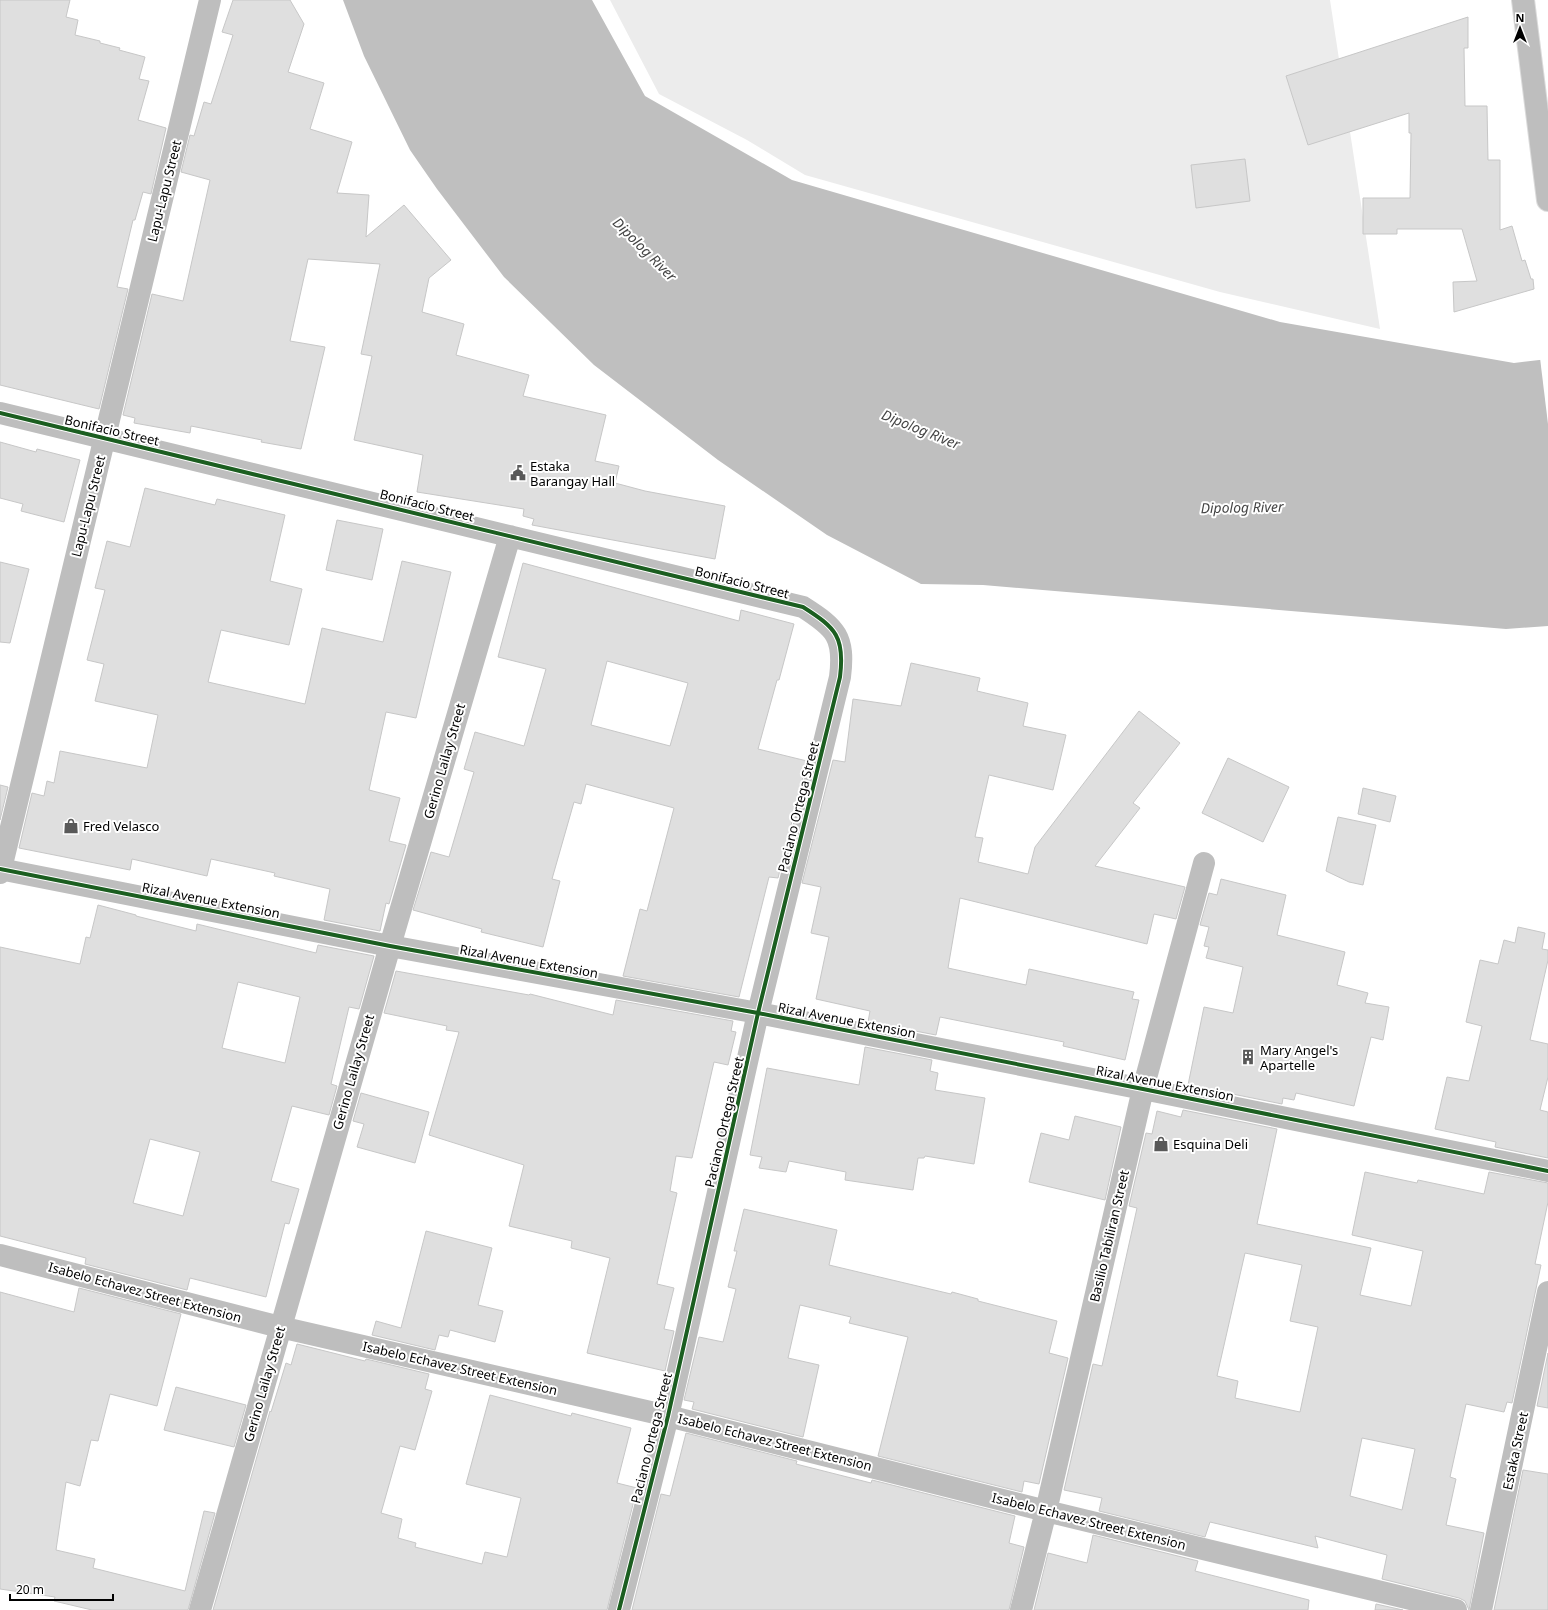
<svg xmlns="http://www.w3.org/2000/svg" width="1548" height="1610" font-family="'Noto Sans',sans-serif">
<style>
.green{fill:#ececec}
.water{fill:#bfbfbf}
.pier{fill:#fff}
.building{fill:#dfdfdf;stroke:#c7c7c7;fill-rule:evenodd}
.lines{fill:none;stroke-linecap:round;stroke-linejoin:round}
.highway-casing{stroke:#dbdbdb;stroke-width:24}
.minor{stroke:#bebebe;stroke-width:22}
.highway{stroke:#bebebe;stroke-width:22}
.cycleway-casing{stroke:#fff;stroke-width:6}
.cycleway{stroke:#1b5e20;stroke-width:4}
.labels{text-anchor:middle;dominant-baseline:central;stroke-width:4;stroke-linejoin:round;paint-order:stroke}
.street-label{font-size:13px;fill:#000;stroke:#fff}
.poi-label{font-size:13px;fill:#000;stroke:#fff;text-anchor:start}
.water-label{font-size:14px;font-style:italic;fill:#444;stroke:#fff}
</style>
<rect width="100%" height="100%" fill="#fff"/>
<path class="green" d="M610,0h720l50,329 -160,-37 -415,-117 -58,-35 -88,-46z"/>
<path class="water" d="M343,0h249l53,96 147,84 488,142 234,41 34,-4v267l-42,3 -523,-44 -62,-1 -94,-49 -109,-75 -124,-95 -90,-88 -67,-88 -27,-39 -46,-94z"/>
<path class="pier" d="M1548,357v67l-8,-66z"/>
<path class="building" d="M0,0h70l-4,17 12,3 -3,15 25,6v2l20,5 -1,2 26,7 -6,22 10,2 -11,39 28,8 -15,66 -8,-2 -8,28h-2l-16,67 11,2 -29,120 -99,-24z
M233,0h57l14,24 -16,48 36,11 -14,46 42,13 -15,51 32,2 -3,42 38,-32 47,55 -22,18 -7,34 42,12 -8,31 73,20 -6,21 83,19 -11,46 24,5 -4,17 30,8 80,15 -10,53 -183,-34 2,-6 -11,-3 1,-7 -107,-17 6,-37 -69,-15 18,-84 -11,-2 19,-90 -72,-5 -18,82 35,6 -24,102 -40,-7 1,-2 -71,-14 -1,7 -56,-10 1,-5 -12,-3 29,-121 31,7 27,-121 -29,-8 9,-37 4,1 10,-34 7,2 22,-69 -11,-3z
M1468,17v31h-4l1,58h22l1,54h12v70l12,-4 10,35 3,-1 6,19h2l1,10 -80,23 -1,-30 24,-1 -15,-52h-65v5h-34v-36h47l1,-65h-2v-20l-101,32 -22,-69z
M1245,159l5,42 -54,7 -5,-43z
M0,442l36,10 1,-3 43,11 -16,62 -43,-11 2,-7 -23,-6z
M145,488l70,17 2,-6 68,16 -15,66 32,8 -13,56 -68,-15 -13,52 97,22 17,-76 61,14 19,-81 49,11 -35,146 -30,-6 -17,78 31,8 -11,43 17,4 -17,59 -3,-1 -6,28 -56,-11 6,-31 -56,-13 1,-3 -64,-14 -4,17 -75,-17 -2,11 -111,-22 13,-55 12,3 3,-15 7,2 6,-32 87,17 11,-53 -63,-14 9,-37 -17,-4 18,-70 -10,-2 12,-47 23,6z
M337,520l46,9 -11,51 -46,-10z
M0,562l29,7 -19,74 -10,-1z
M523,563l216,58 2,-11 53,14 -15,56h-2l-19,69 49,12 -29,117 -9,-1 -30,120 -116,-21 17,-67 7,2 27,-103 -88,-24 -5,20 -7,-2 -22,77 8,2 -17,66 -62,-15 1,-3 -69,-19 18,-58 18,5 25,-85 -10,-3 11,-37 49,14 22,-77 -48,-12zM607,661l81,22 -18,63 -79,-21z
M911,663l69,15 -3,13 51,12 -5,23 43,9 -13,55 -64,-15 -14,62 8,1 -5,24 50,12 7,-27 104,-136 41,32 -47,60 7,5 -45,58 90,21 -9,32 -22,-5 -7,30 -187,-46 -12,70 78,17 3,-16 105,23 -2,7 7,1 -14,60 -62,-14 1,-4 -124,-25 -4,18 -68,-13 2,-11 -54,-12 13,-62 -18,-4 10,-46 -19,-4 31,-123 12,2 8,-63 48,7z
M1228,758l61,29 -26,55 -61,-29z
M0,785l8,2 -8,33z
M1363,788l33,8 -6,26 -32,-8z
M1338,817l38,8 -13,60 -14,-3 -23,-11z
M1221,879l65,16 -9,40 68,17 -8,33 31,8 -3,10 24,4 -6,33 -12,-3 -17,69 -58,-13 -2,7 -11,-2 -1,6 -94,-19 16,-78 29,6 10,-46 -37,-9 3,-11 -5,-1 5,-19 -9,-2 9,-32 8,2z
M98,905l38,10v1l60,15 1,-7 119,29 2,-8 56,11 -15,53 -10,-2 -16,68 -2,9 6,2 -8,29 -37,-9 -21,75 28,8 -10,35 -4,-1 -19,74 -76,-19 -3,12 -102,-26 1,-6 -86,-22v-289l80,17 6,-27 4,1zM238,982l62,15 -15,66 -63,-15zM150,1139l50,13 -17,64 -50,-13z
M1518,927l27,6 -3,16 6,1v10l-18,80 18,4v33l-8,33 8,2v46l-53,-11 1,-5 -61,-13 12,-52 22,4 13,-55 -16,-4 14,-62 18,4 6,-24 11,3z
M396,971l133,24 1,-1 83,21 3,-15 117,21 -2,10 5,1 -8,33 -14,-3 -22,96 -16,-2 -6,35 7,2 -20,91 17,4 -10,41 10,2 -9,40 -78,-18 23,-95 -39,-10 1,-7 -63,-15 15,-61 -95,-30 30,-103 -13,-2 1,-4 -63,-13z
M865,1047l67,13 -2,11 8,2 -3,17 50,8 -11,66 -49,-8 -1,2h-6l-5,32 -68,-10 1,-8 -57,-11 -3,11 -27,-4 3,-11 -12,-2 17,-87 92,17z
M361,1093l68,19 -14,51 -58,-16 7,-23 -11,-3z
M1183,1110l94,19 -20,95 114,24 -11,47 51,11 12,-55 -71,-16 13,-63 52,11 1,-3 66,14 5,-22 59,11v19l-13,62 6,1 -29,138 -5,-1 -3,10 -38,-8 -16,73 6,2 -10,46 38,8 -15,77 -4,-9 -6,-3 -77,-19 5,-24 -72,-19 3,12 -108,-26 -5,15 -106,-26 3,-13 -38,-8 29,-126 9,2 35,-158 -8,-2 17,-73 6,1 5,-23 24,6zM1245,1253l57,12 -12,56 28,6 -18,85 -65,-14 3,-17 -21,-5zM1362,1438l53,11 -13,61 -52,-14z
M1075,1116l46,11 -16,73 -76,-18 12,-49 28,7z
M744,1209l93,21 -8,35 122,29 1,-2 26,7v2l79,20 -8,32 19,5 -29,126 -15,-3 -2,11 -144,-36 30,-119 -59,-14 2,-6 -51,-12 -12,53 31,7 -16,72 -111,-28 2,-7 -10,-2 15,-63 24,5 13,-53 -8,-2 9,-36h-3z
M426,1231l66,17 -14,57 25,6 -8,31 -45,-12 -2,7 -9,-2 -4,15 -63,-15 4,-14 25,7z
M79,1288l102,26 -24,92 -47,-12 -12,47 -7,-1 -11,46 -14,-4 -10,68 39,9 -2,9 92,23 19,-80 11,2 -27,97h-96l-38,-9 1,-4 -55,-8v-297l74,20z
M297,1344l68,17 1,-2 63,15 -4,15 7,2 -17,59 -15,-4 -19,67 21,6 -4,19 18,5 -1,4 67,17 3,-12 22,5 14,-59 -55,-14 24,-89 81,21 1,-3 59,15 -14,55 20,5 -30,122h-394l57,-199 1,1 15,-49 5,2z
M1548,1353v55l-11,-2z
M176,1387l70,18 -12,42 -70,-17z
M686,1433l111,28 -1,3 75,19 1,-3 143,36 -6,27 15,4 -15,63h-377l29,-116 9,2z
M1523,1470l25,4v136h-54z
M1093,1535l105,26 -3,10 114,29 -1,10h-274l14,-57 39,10z
M1376,1604l27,6h-28z"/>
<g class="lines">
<defs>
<path id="highway" d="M1523,0l25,200"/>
</defs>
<use href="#highway" class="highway-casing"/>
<path class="minor" d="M0,413l803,194c33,21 42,30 37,70l-82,336 -90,403 -49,194
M0,869l390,77 368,67 385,76 405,82
M0,873l210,-873
M0,1255l280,72 388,89 378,95 410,99
M200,1610l190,-664 120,-410
M1021,1610l25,-99 97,-422 61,-226
M1481,1610l67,-318"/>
<use href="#highway" class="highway"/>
<defs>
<path id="cycleway" d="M0,413l803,194c33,21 42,30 37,70l-82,336 -90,403 -49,194
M0,869l390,77 368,67 385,76 405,82"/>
</defs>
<use href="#cycleway" class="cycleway-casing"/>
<use href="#cycleway" class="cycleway"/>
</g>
<defs>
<symbol id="civic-bare" viewBox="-9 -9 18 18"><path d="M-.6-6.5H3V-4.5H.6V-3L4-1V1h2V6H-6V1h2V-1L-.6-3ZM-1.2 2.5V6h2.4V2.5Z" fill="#595959" stroke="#fff" stroke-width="2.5" paint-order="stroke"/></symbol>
<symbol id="shop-bare" viewBox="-9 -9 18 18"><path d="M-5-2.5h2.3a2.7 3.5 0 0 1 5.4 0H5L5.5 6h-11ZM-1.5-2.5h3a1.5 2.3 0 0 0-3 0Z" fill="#595959" stroke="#fff" stroke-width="2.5" paint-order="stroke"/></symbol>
<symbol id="building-bare" viewBox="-9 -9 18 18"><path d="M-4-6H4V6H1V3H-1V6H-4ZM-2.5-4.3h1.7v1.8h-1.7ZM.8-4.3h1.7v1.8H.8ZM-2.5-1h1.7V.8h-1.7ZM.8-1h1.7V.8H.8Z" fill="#595959" stroke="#fff" stroke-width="2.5" paint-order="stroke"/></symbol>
</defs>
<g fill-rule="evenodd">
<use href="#civic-bare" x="507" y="462" width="22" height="22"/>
<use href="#shop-bare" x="60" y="815" width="22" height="22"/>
<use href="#building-bare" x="1237" y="1046" width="22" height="22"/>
<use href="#shop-bare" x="1150" y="1133" width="22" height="22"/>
</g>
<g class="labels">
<g class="street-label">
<text transform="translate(164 191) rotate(-76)">Lapu-Lapu Street</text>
<text transform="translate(112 430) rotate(13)">Bonifacio Street</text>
<text transform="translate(427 505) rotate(14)">Bonifacio Street</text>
<text transform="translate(88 506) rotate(-76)">Lapu-Lapu Street</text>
<text transform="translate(742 582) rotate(14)">Bonifacio Street</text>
<text transform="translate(444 761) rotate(-74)">Gerino Lailay Street</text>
<text transform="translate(798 807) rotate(-76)">Paciano Ortega Street</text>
<text transform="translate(211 900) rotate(11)">Rizal Avenue Extension</text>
<text transform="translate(529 961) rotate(10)">Rizal Avenue Extension</text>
<text transform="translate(847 1020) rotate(11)">Rizal Avenue Extension</text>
<text transform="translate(353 1072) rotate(-74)">Gerino Lailay Street</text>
<text transform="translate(1165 1083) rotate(11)">Rizal Avenue Extension</text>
<text transform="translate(724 1122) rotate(-77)">Paciano Ortega Street</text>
<text transform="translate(1109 1236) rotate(-77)">Basilio Tabiliran Street</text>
<text transform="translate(145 1292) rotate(15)">Isabelo Echavez Street Extension</text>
<text transform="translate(460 1368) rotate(13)">Isabelo Echavez Street Extension</text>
<text transform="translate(264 1384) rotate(-74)">Gerino Lailay Street</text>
<text transform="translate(651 1438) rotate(-76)">Paciano Ortega Street</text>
<text transform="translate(775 1442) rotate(14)">Isabelo Echavez Street Extension</text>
<text transform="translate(1515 1451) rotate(-78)">Estaka Street</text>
<text transform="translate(1089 1521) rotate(14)">Isabelo Echavez Street Extension</text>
</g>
<g class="poi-label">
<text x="530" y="466">Estaka<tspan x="530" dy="15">Barangay Hall</tspan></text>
<text x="83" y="826">Fred Velasco</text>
<text x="1260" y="1050">Mary Angel's<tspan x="1260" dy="15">Apartelle</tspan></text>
<text x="1173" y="1144">Esquina Deli</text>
</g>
<g class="water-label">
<text transform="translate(645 249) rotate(45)">Dipolog River</text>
<text transform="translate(921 429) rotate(22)">Dipolog River</text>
<text transform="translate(1242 507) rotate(-1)">Dipolog River</text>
</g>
</g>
<g transform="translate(1520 28)" stroke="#ffffff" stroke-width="3" paint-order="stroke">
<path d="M0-3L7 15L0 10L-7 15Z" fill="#000000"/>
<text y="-6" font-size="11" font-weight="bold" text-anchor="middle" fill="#000000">N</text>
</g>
<path d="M10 1594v6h103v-6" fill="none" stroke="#000000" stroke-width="2"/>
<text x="16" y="1594" font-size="12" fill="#000000" stroke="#ffffff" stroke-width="3" paint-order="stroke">20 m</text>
</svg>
